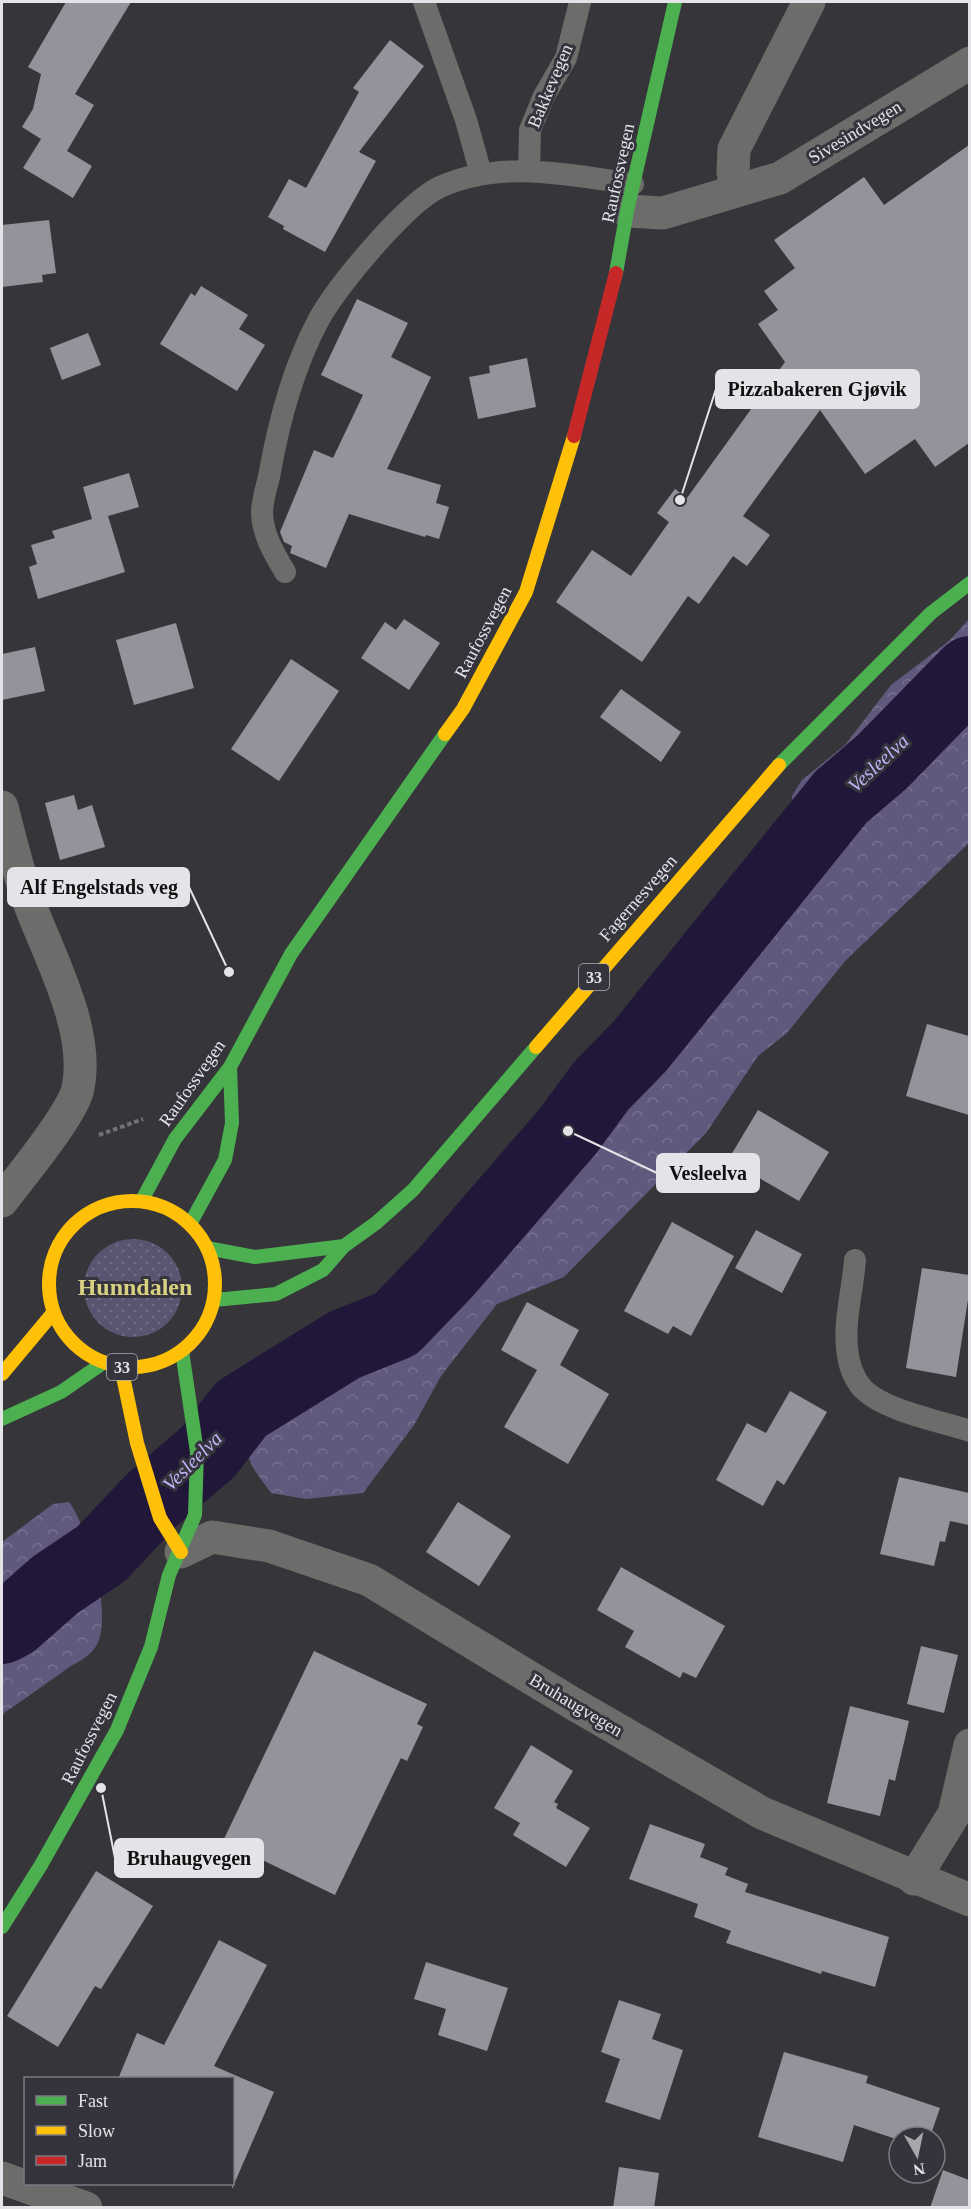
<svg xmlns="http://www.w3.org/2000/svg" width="971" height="2209" font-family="Georgia,serif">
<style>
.grass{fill:url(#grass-dots)}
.forest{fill:url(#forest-crowns)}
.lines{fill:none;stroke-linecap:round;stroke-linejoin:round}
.river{stroke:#211839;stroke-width:72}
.building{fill:#94939c}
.path{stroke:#747374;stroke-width:4;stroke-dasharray:4.5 3;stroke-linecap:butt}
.lane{stroke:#6c6c6b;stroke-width:22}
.street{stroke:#6c6c6b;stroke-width:33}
.fast{stroke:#4caf50;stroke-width:14}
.slow{stroke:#ffc107;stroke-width:14}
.jam{stroke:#c62828;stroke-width:14}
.labels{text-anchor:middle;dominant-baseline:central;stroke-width:6;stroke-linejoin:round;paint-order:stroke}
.shield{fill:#35343c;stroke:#b0aeb4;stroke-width:1.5}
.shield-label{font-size:16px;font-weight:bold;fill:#e4e3e8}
.street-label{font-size:18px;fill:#e4e3e8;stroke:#35343c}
.water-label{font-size:20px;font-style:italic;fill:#c1b3f7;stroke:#35343c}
.district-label{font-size:24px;font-weight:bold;fill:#d9d082;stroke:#35343c}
.leader{fill:none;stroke:#e4e3e8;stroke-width:2}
.callout-dot{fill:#e4e3e8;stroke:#35343c;stroke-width:2}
.callout{fill:#e4e3e8;stroke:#e4e3e8;stroke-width:2}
.callout-label{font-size:20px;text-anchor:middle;font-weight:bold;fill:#111}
</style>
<defs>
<pattern id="grass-dots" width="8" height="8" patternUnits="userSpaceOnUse" patternTransform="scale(1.5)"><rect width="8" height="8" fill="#595470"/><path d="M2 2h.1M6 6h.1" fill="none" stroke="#716c84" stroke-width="1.8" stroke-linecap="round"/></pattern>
<pattern id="forest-crowns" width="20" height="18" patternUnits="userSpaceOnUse" patternTransform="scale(1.5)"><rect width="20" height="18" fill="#60597d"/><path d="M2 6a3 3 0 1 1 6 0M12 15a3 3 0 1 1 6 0" fill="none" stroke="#77718f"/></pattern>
</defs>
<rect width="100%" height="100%" fill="#36363a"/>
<path class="grass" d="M84 1288a49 49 0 1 1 98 0a49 49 0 1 1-98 0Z"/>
<path class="forest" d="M969,619v224l-123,117 -59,73 -29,23 -52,77 -142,144 -67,27 -56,72 -27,49 -51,68 -57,6 -35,-6c-17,-24 -30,-35 -21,-64l98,-51 214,-206 35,-44 53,-51 58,-74 74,-83 11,-35 3,-36 -4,-53 10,-16 43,-35 46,-60 58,-44z
M69,1502c19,25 47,121 25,147 -6,8 -18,14 -26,19 -21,15 -42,30 -64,45l-2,6v-177l51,-38z"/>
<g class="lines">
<path class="river" d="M2,1628l11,-6 42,-37 46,-31 51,-54 56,-48 33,-43 103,-64 52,-21 51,-53 121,-140 33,-45 39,-40 201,-249 41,-35 88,-90"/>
</g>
<path class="building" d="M66,2h65l-56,92 19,11 -27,46 25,15 -19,32 -50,-30 18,-29 -19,-12 11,-18 8,-35 -13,-7z
M390,40l34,26 -65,86 17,9 -51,91 -42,-23 1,-3 -16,-9 21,-38 17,9 53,-96 -6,-4z
M969,145v298l-34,24 -20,-28 -50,35 -45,-64 -77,106 27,19 -23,31 -14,-10 -34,48 -11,-8 -46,66 -86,-60 36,-52 39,26 38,-54 -12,-9 18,-24 12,9 98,-136 -27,-38 20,-14 -14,-19 31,-23 -21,-28 90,-63 20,28z
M49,220l7,53 -14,2 1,7 -41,5v-62z
M201,286l47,29 -9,14 26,16 -28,46 -77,-47 31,-51 4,3z
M357,299l51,24 -17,34 40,20 -44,92 54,16 -5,18 13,4 -10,32 -13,-4 -1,2 -76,-23 -23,54 -36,-15 2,-7 -8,-4 -4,-10 34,-82 19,8 30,-63 -42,-20z
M88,333l13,32 -39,15 -12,-32z
M527,358l9,49 -58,12 -9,-42 21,-4 -1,-7z
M129,473l10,34 -31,9 17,56 -87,27 -9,-32 8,-3 -6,-19 24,-7 -3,-7 40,-12 -9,-32z
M404,619l36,24 -31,47 -48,-32 24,-36 11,8z
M176,623l18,65 -60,17 -18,-65z
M35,647l10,44 -43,9v-46z
M291,659l48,32 -60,90 -48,-32z
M621,689l60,43 -20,30 -61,-45z
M74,795l4,15 14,-5 13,42 -45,13 -15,-57z
M927,1024l42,12v79l-63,-19z
M758,1110l71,42 -30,49 -71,-41z
M672,1222l62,34 -43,80 -18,-10 -5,8 -44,-23z
M756,1230l46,24 -20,39 -47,-25z
M922,1268l47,7v18l-13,84 -50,-9z
M527,1302l52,28 -19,35 49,29 -41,70 -64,-37 33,-57 -36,-20z
M790,1391l37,21 -43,73 -7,-5 -14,26 -47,-26 31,-57 19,10z
M899,1477l70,16v32l-19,-4 -5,21 -5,-1 -6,25 -54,-12z
M458,1502l53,34 -32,50 -53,-34z
M621,1567l104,59 -29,52 -13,-6 -3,6 -55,-31 9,-16 -37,-21z
M921,1646l37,9 -14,58 -37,-9z
M314,1651l113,53 -10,20 6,3 -16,34 -6,-3 -66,137 -112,-54z
M850,1706l59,15 -14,60 -6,-2 -9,37 -53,-13z
M531,1745l42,26 -19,31 4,2 -2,4 34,20 -24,39 -53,-32 7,-12 -26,-15z
M650,1824l55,20 -5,13 28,11 -3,7 23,9 -3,8 144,45 -14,50 -53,-16 -1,3 -95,-31 5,-12 -37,-14 4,-13 -69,-25z
M96,1871l57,35 -52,83 -6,-3 -37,61 -51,-31z
M219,1940l48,25 -53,101 60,26 -42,97v-110h-114l19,-46 27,12z
M426,1962l82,26 -21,63 -49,-16 8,-26 -32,-10z
M619,2000l42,14 -9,25 31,11 -23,70 -55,-18 15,-43 -19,-7z
M784,2052l84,24 -2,7 74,25 -10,29h-31v3l-45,-15 -11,37 -85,-25z
M619,2167l40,6 -5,35h-41z
M943,2170l26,10v28h-39z"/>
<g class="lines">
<path class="path" d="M99,1135l44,-16"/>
<path class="lane" d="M424,2l42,118 15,54
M529,171l1,-41 14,-34 22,-38 14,-56
M285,572c-11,-19 -22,-36 -23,-59 0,-11 4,-25 7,-36 9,-52 24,-109 49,-156 18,-34 88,-118 122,-134 61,-28 130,-12 193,-3
M855,1260c-2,28 -11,60 -8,87 1,15 6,31 16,42 22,22 77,32 107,42"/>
<path class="street" d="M736,191l-3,-19 1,-23 75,-147
M627,211l36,2 117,-35 190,-115
M2,807c7,28 14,56 23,84 19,57 66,135 53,197 -5,26 -58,89 -76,113
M181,1552l31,-15 57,9 100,34 203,123 190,110 208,87
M914,1879l40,-65 16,-69
M2,2178l84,30"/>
<path class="fast" d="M616,273l11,-62 48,-209
M779,765l152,-152 39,-30
M142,1200l33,-61 55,-72 61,-113 154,-220
M190,1224l35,-64 7,-37 -2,-56
M207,1248l48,9 89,-11
M215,1300l61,-6 47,-24 21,-24 32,-23 37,-33 123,-143
M2,1419l59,-27 42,-29
M2,1927l39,-62 76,-135 34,-83 18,-72 26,-60 2,-63 -15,-101"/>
<path class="slow" d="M445,734l18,-25 63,-117 48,-156
M536,1047l243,-282
M49 1284a83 83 0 1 1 166 0a83 83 0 1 1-166 0Z
M121,1367l16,76 23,75 21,34
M2,1374l51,-61"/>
<path class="jam" d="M574,436l42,-163"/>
</g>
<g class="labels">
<g class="shield">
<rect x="579" y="964" width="30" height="26" rx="4.5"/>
<rect x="107" y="1354" width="30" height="26" rx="4.5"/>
</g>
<g class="shield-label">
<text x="594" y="977">33</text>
<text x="122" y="1367">33</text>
</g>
<g class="street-label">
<text transform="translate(550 86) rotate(-67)">Bakkevegen</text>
<text transform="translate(855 132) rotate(-31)">Sivesindvegen</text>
<text transform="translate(618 173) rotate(-78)">Raufossvegen</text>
<text transform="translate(483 632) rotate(-62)">Raufossvegen</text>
<text transform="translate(638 898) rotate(-49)">Fagernesvegen</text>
<text transform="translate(192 1083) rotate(-55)">Raufossvegen</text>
<text transform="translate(576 1705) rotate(31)">Bruhaugvegen</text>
<text transform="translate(89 1738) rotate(-63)">Raufossvegen</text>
</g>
<g class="water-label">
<text transform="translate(878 763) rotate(-43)">Vesleelva</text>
<text transform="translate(192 1461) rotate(-45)">Vesleelva</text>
</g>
<g class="district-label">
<text x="135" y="1287">Hunndalen</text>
</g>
</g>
<path class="leader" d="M680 500L716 389M229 972L189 887M568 1131L657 1173M101 1788L115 1858"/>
<g class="callout-dot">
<circle cx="680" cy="500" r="6"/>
<circle cx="229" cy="972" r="6"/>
<circle cx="568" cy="1131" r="6"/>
<circle cx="101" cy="1788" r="6"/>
</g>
<g class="callout">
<rect x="716" y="370" width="203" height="38" rx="6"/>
<rect x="8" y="868" width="181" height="38" rx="6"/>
<rect x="657" y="1154" width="102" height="38" rx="6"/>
<rect x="115" y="1839" width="148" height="38" rx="6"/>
</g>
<g class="callout-label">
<text x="817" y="396">Pizzabakeren Gjøvik</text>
<text x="99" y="894">Alf Engelstads veg</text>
<text x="708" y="1180">Vesleelva</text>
<text x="189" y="1865">Bruhaugvegen</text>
</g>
<rect width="971" height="2209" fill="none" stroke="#e4e3e8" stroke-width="6"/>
<rect x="24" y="2077" width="210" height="108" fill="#35343c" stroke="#7b7a81" stroke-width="1.5"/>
<rect x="36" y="2096" width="30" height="9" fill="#4caf50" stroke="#7b7a81" stroke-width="1.5"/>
<text x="78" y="2107" font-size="18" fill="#e4e3e8">Fast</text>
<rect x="36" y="2126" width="30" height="9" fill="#ffc107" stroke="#7b7a81" stroke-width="1.5"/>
<text x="78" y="2137" font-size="18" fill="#e4e3e8">Slow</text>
<rect x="36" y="2156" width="30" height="9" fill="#c62828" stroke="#7b7a81" stroke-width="1.5"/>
<text x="78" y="2167" font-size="18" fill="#e4e3e8">Jam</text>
<g transform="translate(917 2155) rotate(171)"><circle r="28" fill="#35343c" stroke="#7b7a81" stroke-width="1.5"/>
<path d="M0-4.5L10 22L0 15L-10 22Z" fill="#a7a6ab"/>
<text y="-9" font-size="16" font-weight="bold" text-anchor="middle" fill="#e4e3e8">N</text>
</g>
</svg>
